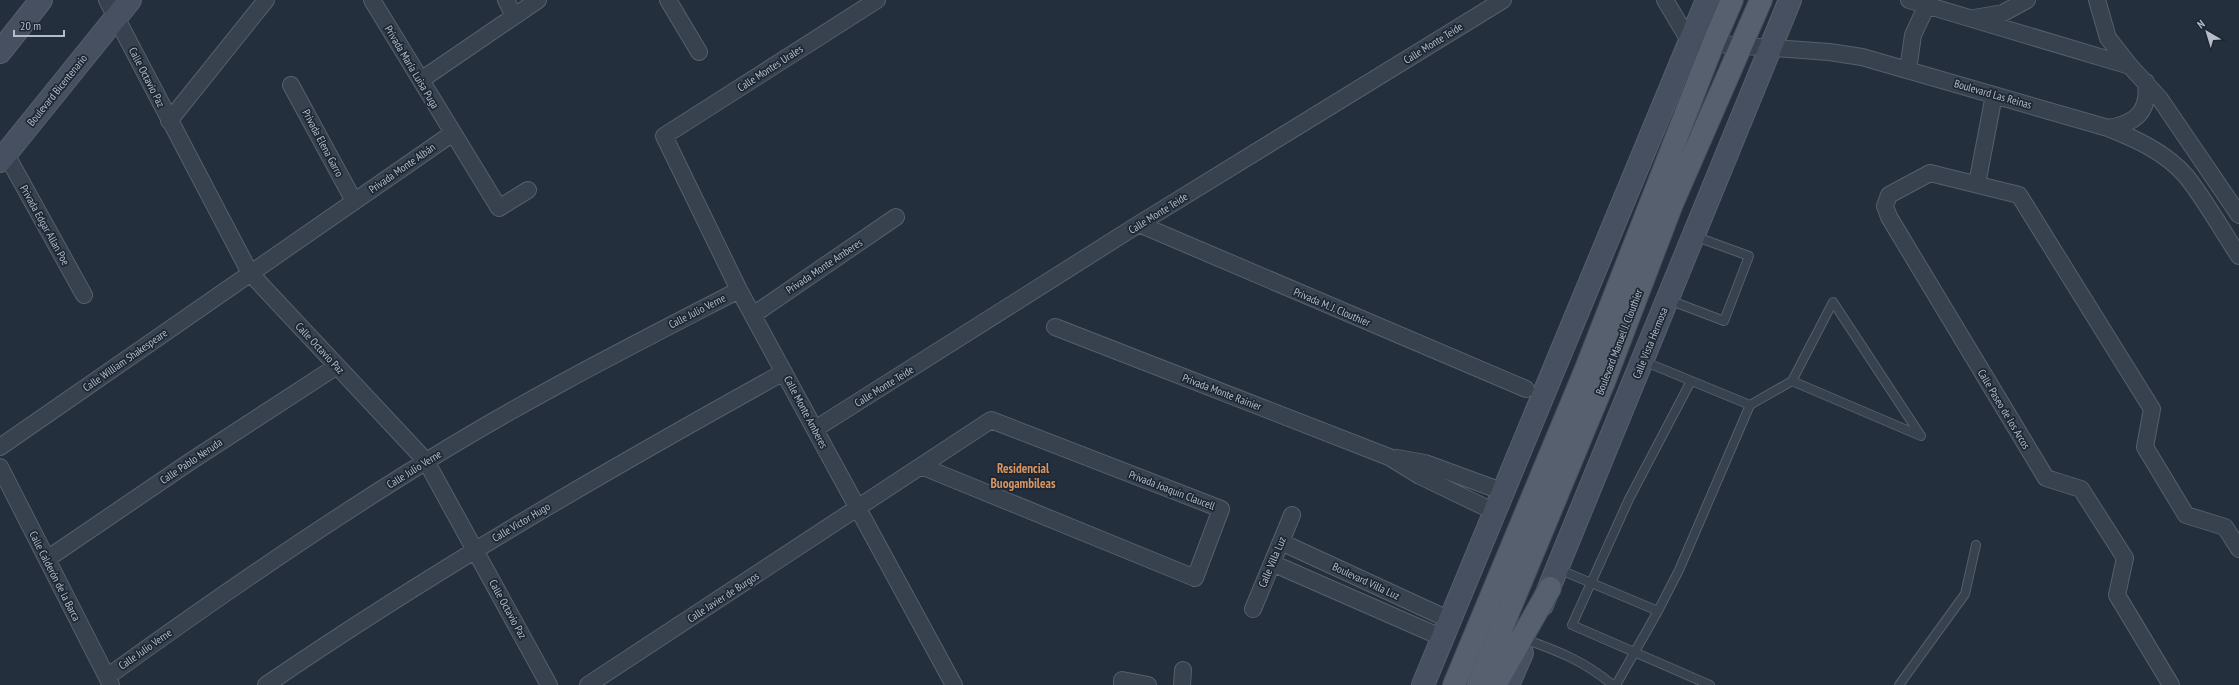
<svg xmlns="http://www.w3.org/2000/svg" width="2239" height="685" font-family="'PT Sans Narrow',sans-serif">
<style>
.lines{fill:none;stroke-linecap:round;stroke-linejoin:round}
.lane-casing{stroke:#565f6c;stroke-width:10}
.street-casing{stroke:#565f6c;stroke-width:18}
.secondary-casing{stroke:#565f6c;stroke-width:24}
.primary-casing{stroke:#414a57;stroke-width:24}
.lane{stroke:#38414e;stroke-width:8}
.street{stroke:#38414e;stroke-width:16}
.secondary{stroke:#465061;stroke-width:22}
.primary{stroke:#56606e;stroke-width:22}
.labels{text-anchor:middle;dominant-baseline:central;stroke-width:3.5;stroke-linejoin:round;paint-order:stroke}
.street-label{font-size:11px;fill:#b4bcc9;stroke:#1d2633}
.quarter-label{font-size:13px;font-weight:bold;fill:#d59563;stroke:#1d2633}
</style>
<rect width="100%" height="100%" fill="#242f3e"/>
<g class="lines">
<defs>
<path id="lane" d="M1669,300l55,21 25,-65 -55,-20
M1691,381l-62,118 -57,126 138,60
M1750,405l42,-24 41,-79 88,134 -129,-55
M1558,569l100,42 21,-41 71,-165 -107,-44
M1527,640c34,12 58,22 86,45
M1616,685l42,-74
M1899,685l66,-91 11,-49"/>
<path id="street" d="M107,0l143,273 176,188 123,224
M372,0l127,208 29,-18
M506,0l8,16
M668,0l31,52
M877,0l-213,136 75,154 215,395
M1665,0l25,42 139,10 33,5 246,71c28,11 57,24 78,48 18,22 37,56 53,80
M1909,0l221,66 30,33 79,116
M2097,0l11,38 22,28
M1974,18l29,-5 24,-13
M1908,70l5,-35 14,-30
M421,80l117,-80
M291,85l63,116
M169,121l97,-121
M2108,128c27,-4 42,-16 38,-46
M6,154l78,141
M1977,184l17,-89
M1139,224l387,165
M753,315l143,-98
M1055,327l334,130 31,19 75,36
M815,429l324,-205 364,-224
M0,447l453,-314
M1397,458l28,5 79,29
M0,467l111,218
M1281,542l169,78
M47,559l144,-98 146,-95
M1272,563l171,75
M1253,609l39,-94
M107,677c104,-75 209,-148 318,-215 101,-63 208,-117 314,-172
M266,685c167,-114 341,-215 518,-313
M588,685l403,-265 230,89 -26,69 -274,-112
M1122,685v-5l26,5
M1182,685l1,-15
M2171,685l-54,-90 8,-37 -44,-69 -35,-11 -157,-261 -4,-11 4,-11 41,-22 89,22 133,214 -7,38 41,68 39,12 14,22"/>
<path id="secondary" d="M0,52l41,-52
M0,161l130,-161
M1542,605l248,-605
M1423,685l284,-685
M1508,685l14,-32"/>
<path id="primary" d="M1454,685l131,-314 128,-327 19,-44
M1478,685l126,-303 68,-178 89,-204
M1495,685l55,-97"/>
</defs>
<use href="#lane" class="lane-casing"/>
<use href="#street" class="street-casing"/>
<use href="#secondary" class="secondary-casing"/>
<use href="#primary" class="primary-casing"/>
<use href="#lane" class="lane"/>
<use href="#street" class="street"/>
<use href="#secondary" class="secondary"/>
<use href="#primary" class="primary"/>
</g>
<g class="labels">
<g class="street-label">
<text transform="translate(1433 43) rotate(-32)">Calle Monte Teide</text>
<text transform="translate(412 67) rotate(59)">Privada María Luisa Puga</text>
<text transform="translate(770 68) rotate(-33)">Calle Montes Urales</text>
<text transform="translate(147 77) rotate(63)">Calle Octavio Paz</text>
<text transform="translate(57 90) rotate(-51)">Boulevard Bicentenario</text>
<text transform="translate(1993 94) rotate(16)">Boulevard Las Reinas</text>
<text transform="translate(323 143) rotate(62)">Privada Elena Garro</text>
<text transform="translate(402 168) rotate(-35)">Privada Monte Albán</text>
<text transform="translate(1158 213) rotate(-32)">Calle Monte Teide</text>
<text transform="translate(45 225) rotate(61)">Privada Edgar Allan Poe</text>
<text transform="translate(824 266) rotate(-34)">Privada Monte Amberes</text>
<text transform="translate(1332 307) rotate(23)">Privada M. J. Clouthier</text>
<text transform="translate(697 311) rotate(-27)">Calle Julio Verne</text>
<text transform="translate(1619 342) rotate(-69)">Boulevard Manuel J. Clouthier</text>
<text transform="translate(1650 343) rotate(-68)">Calle Vista Hermosa</text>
<text transform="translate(320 348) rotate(47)">Calle Octavio Paz</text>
<text transform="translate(125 360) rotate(-35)">Calle William Shakespeare</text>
<text transform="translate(884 386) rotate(-32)">Calle Monte Teide</text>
<text transform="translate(1222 392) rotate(21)">Privada Monte Rainier</text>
<text transform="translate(2004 409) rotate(59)">Calle Paseo de los Arcos</text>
<text transform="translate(806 412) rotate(62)">Calle Monte Amberes</text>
<text transform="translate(191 461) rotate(-34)">Calle Pablo Neruda</text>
<text transform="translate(414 469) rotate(-32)">Calle Julio Verne</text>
<text transform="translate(1172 490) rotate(21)">Privada Joaquín Claucell</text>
<text transform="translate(521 522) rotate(-31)">Calle Víctor Hugo</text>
<text transform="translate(1272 562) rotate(-67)">Calle Villa Luz</text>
<text transform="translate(55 576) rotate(63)">Calle Calderón de la Barca</text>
<text transform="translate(1366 581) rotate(25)">Boulevard Villa Luz</text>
<text transform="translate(723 597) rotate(-33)">Calle Javier de Burgos</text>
<text transform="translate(508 609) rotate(61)">Calle Octavio Paz</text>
<text transform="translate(145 649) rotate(-35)">Calle Julio Verne</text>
</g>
<g class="quarter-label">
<text x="1023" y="468">Residencial<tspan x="1023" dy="15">Buogambileas</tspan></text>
</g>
</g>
<g transform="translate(2207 32) rotate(322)" stroke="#1d2633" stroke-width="3" paint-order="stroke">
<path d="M0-3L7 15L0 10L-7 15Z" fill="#b4bcc9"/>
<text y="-6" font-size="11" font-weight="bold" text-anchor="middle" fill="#b4bcc9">N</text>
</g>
<path d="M14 30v6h50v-6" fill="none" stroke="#b4bcc9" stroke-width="2"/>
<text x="20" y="30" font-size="12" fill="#b4bcc9" stroke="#1d2633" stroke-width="3" paint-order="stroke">20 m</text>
</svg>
